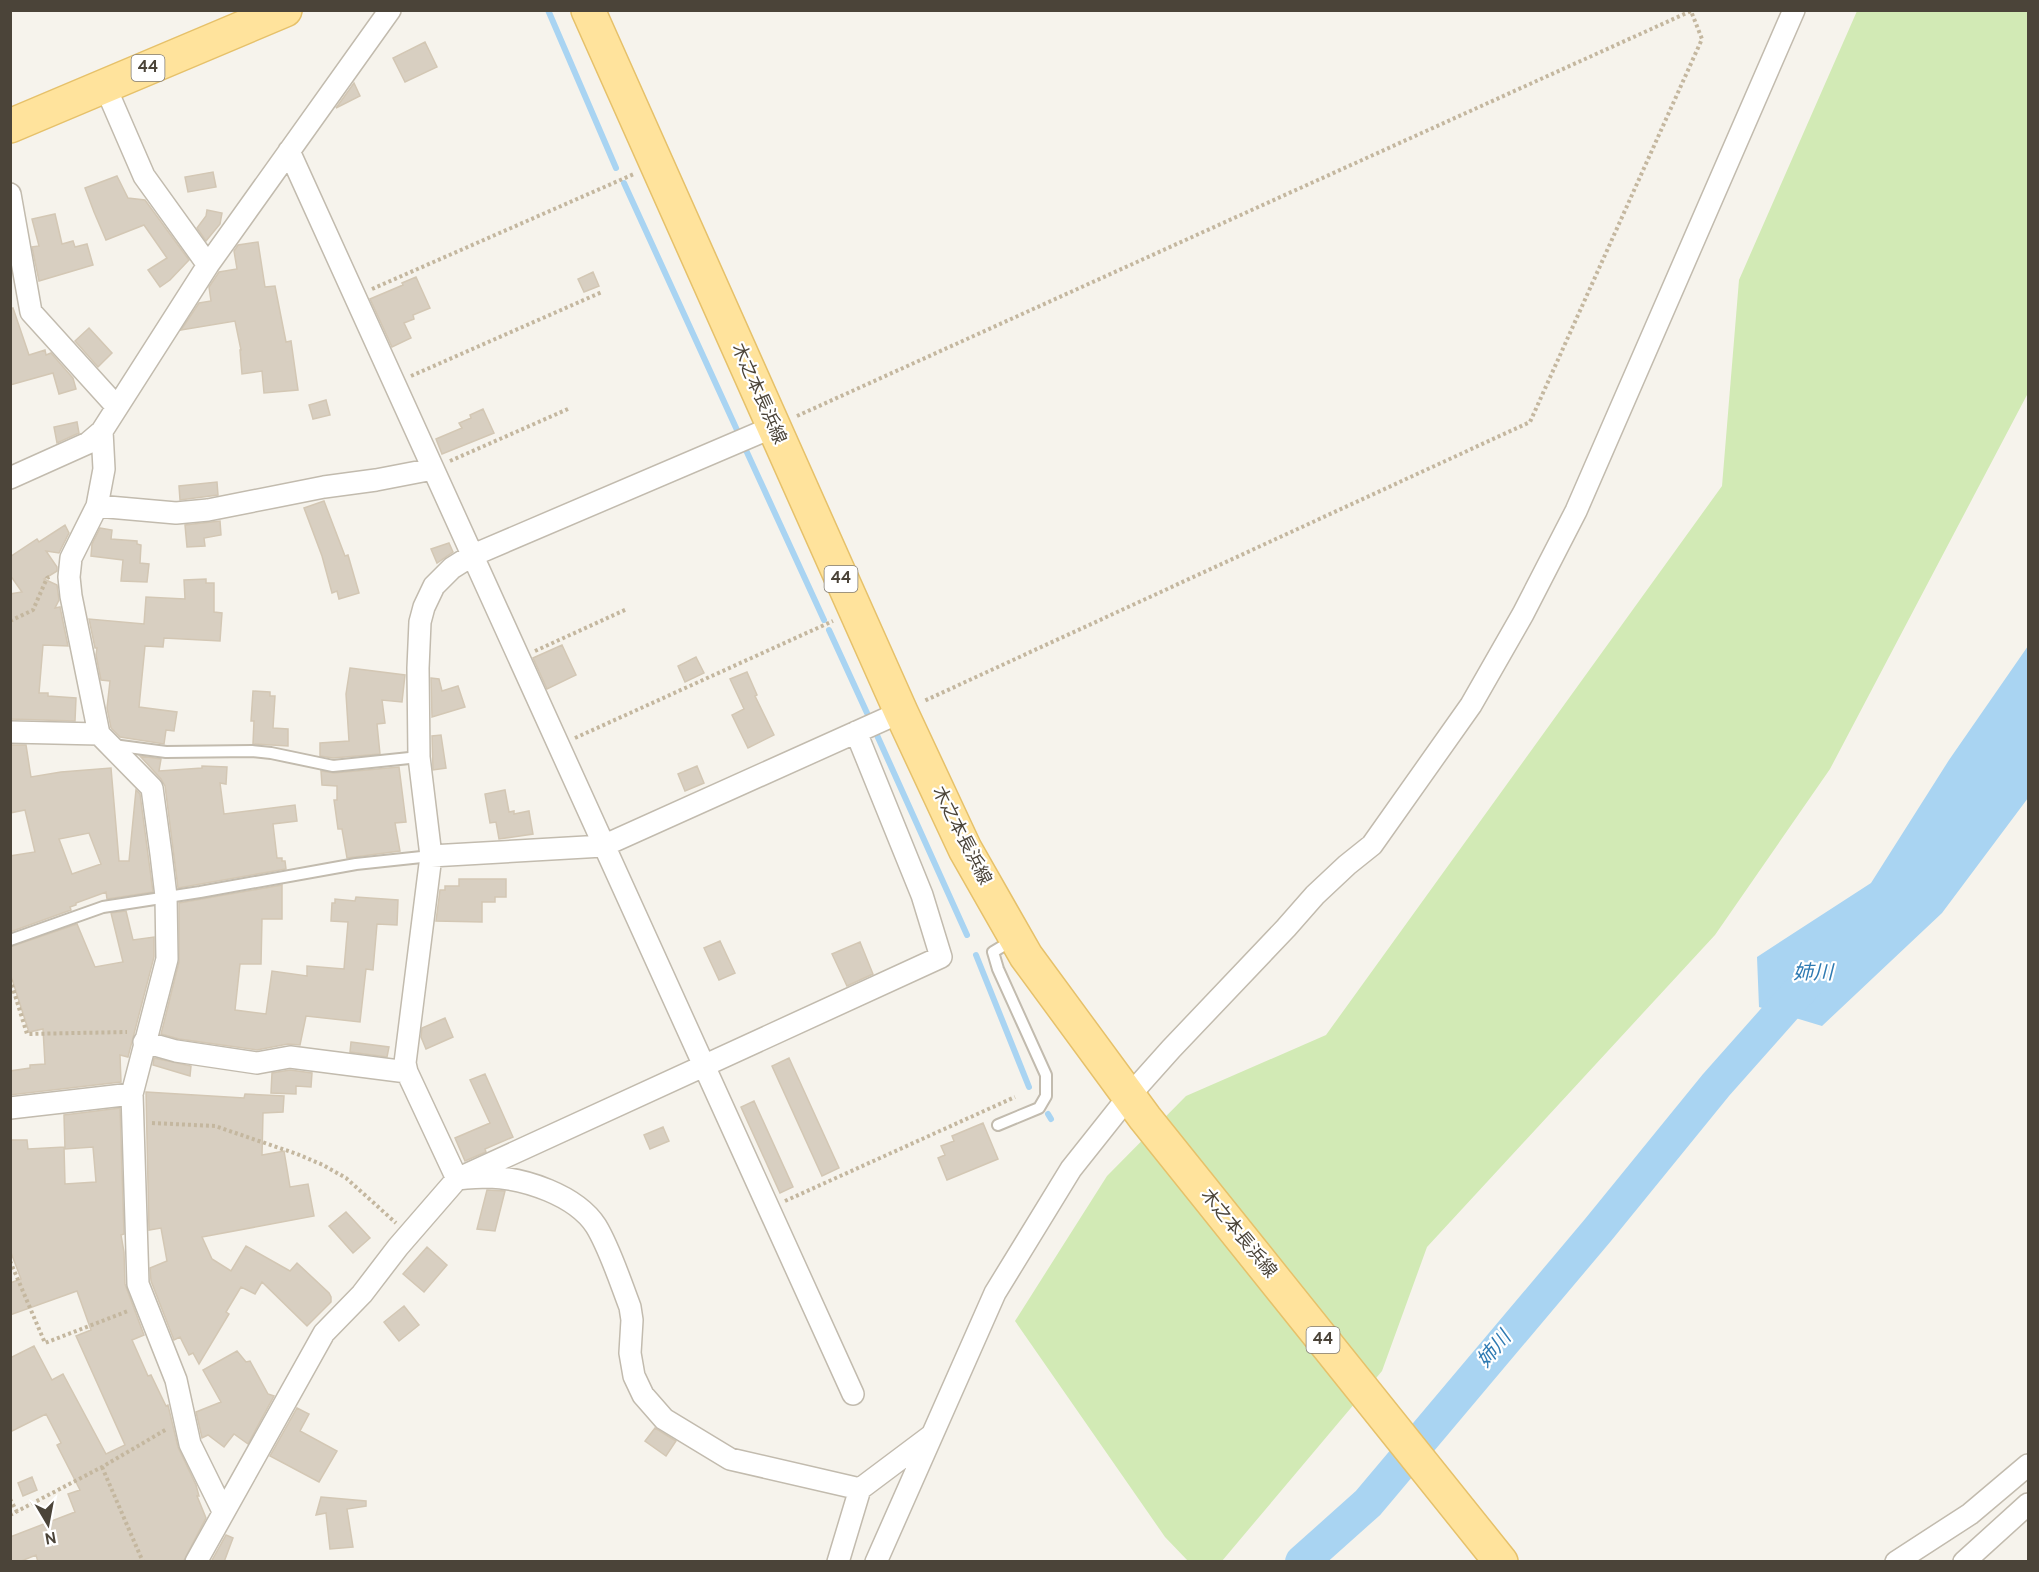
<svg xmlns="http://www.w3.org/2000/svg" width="2039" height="1572" font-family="Overpass,'Noto Sans JP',sans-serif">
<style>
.green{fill:#d2eab5}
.water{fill:#a9d4f2}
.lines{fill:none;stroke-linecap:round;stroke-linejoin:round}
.stream{stroke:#a9d4f2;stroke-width:6}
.river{stroke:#a9d4f2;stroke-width:34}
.building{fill:#d8cfc1;stroke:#d3c7b4;stroke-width:1.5;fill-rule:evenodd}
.service-casing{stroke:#c2bbae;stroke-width:14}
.minor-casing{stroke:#c2bbae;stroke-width:24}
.primary-casing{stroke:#e6c16a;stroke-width:36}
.path{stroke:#c4b79f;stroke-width:4;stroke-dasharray:3 3;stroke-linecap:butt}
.service{stroke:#fff;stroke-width:10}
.minor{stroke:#fff;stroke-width:21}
.primary{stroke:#ffe39c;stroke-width:33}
.labels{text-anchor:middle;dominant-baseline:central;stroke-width:4.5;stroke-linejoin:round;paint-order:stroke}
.shield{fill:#fff;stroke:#817c74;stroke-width:1.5}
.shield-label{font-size:16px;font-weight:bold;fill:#4b4439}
.street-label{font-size:18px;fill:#4b4439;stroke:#fff}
.water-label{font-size:20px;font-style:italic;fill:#2e7ab2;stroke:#fff}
</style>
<rect width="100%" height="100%" fill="#f6f3ec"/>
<path class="green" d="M1857,11h171v382l-198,376 -115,166 -288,312 -45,124 -160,190h-34l-23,-24 -150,-216 92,-145 79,-80 140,-61 396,-549 17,-206z"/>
<path class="water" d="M2028,646v152l-86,115 -120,113 -63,-19 -2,-50 114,-74 78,-123z"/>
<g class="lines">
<path class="stream" d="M548,10l68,158
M624,183l113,247
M745,448l79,172
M829,630l38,83
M876,733l91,202
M976,955l53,132
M1048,1114l3,5"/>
<path class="river" d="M1302,1562l66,-59 230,-273 118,-145 94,-106"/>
</g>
<path class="building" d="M425,42l12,25 -32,15 -12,-24z
M354,83l6,13 -24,12z
M213,172l3,15 -28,5 -3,-15z
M117,176l11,22 17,2 44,60 -19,20 -10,7 -12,-17 19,-12 -23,-33 -38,15 -12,-28 -9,-24z
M207,210l15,3 -2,11 -14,17 -9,-13 9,-12z
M55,214l7,30 11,-3 2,6 12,-3 6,21 -54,16 -7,-34 7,-1 -7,-27z
M258,242l7,45 10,-1 11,56 5,-1 7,49 -34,3 -2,-22 -20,3 -2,-24h1l-6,-29 -54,9 18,-27 12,-2 -2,-14 10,-15 18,-3 -3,-18 4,-6z
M593,272l6,14 -15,6 -6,-13z
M416,277l14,31 -17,7 1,4 -10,4 7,15 -19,9 -22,-48 33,-14 -1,-2z
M13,308l16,47 16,-5 1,5 5,-2 22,25 3,11 -17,5 -6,-21 -43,12v-76z
M89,328l23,25 -14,14 -23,-26z
M326,400l4,15 -17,4 -4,-14z
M483,409l11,24 -52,21 -6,-15 26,-11 -3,-5 12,-5 -1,-3z
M77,422l2,11 -22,10 -3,-16z
M217,482l1,13 -38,5 -1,-14z
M324,501l21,55 3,-1 11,38 -20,6 -2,-8 -5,2 -10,-37 -18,-48z
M220,521l1,14 -17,3 1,8 -18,1 -2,-22z
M65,525l4,8 -10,20 -13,-2 11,16v4l-13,8 13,6 2,15 -4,8 5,-1 8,39 -25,-1 -4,48h9v3l28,2 -1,23 -65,-2v-125l12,-2 -12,-17v-18l27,-18 2,3z
M100,528l12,2 -1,9 26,2v3l4,1 -1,18 9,1 -2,18 -26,-1 2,-21 -32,-4 1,-12z
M449,543l4,9 -16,11 -6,-14z
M206,579v4h8v29l8,1 -2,28 -56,-3 -1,9 -18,-1 -6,61 38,5 -3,19 -8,-1 -2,14 -44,-7 -9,-9 -4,-20 3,-27 -9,-1 -5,-25 1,-7h-2l-6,-29 55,5 2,-27 39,2 -1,-19z
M562,645l14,30 -29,14 -14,-31z
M696,657l8,16 -19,9 -7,-16z
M350,668l55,7 -3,27 -20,-2 3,23 -8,1 3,30 -47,4 -13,-2v-13l29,-2 -3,-47z
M747,672l10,23 -2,1 19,39 -26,13 -16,-33 12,-6 -14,-30z
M431,678l8,1 3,12 16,-5 7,21 -33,10z
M253,691l17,1v4h5l-2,32 15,1v17l-35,-2 1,-23h-3z
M441,735l5,33 -13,2 -1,-34z
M10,745h16l5,32 30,-5 50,-4 8,93h10l7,-71 4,4 13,98 -46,7 -1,-7 -30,11v2l-6,2 1,3 -61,22v-76l25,-4 -10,-42 -15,3zM89,833l12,31 -29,10 -13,-35z
M140,756l21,3 -2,12 43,-3v-2l25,1 -1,17 -6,-1 4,31 71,-9 2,16 -24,3 4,34h5v3h3l1,8 -108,19 -13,-102 -4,-7z
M697,766l7,17 -19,8 -7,-17z
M399,767l7,55 -11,1 5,28 -53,7 -5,-29h-4l-4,-29h3v-14l-15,-1 -1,-14 13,2z
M505,790l4,22 5,-1v3l15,-3 4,23 -34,5 -3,-17 -6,1 -5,-29z
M459,879h47v18h-11v5h-13v20l-46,-1 4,-31h5v-4h14z
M282,885v34h-20l-1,45h-21l-5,46 31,4 6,-43 35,5v-10l37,3 4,-47 -17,-1 1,-18h3v-4l20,2 1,-4 42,3 -1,25 -20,-1 -4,46 -7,-1 -6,53 -54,-6 -6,29 -12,-1 -31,6 -78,-11 -18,-5 18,-72v-59z
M126,911l7,29 21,-3v20l-26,100 -8,-2 1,27 -111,13v-24l20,-3v-3l15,-1 -2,-35 -14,3 -19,-59v-26l67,-23 18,43 28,-5 -12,-49z
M720,941l15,32 -16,7 -15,-32z
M860,942l13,32 -26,12 -15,-32z
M445,1018l8,19 -27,12 -5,-12 1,-9z
M351,1042l38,5 -2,10 -37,-5z
M154,1058l37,8 -1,10 -37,-11z
M789,1058l50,110 -17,8 -50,-110z
M290,1070l22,3 -1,14 -15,-1v8l-25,-1 1,-20z
M485,1074l28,63 -28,12 1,3 -21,9 -10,-23 35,-15 -20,-43z
M146,1092l98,6 1,-4 39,2 -1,16 -20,1 -1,42 22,-4 6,36 18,-3 6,32 -112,21 10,22 19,12 15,-25 44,25 7,-8 32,30 2,4v5l-24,24 -45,-44 -7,12 -14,-7 -15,25 3,2 -30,50 -6,-11 -4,2 -9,-18 -6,3 -23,-59 -1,-13 17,-7 -6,-33 -12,2z
M754,1101l39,86 -13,6 -39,-86z
M120,1108l4,126 -3,1 3,17 1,32 19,51 -12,5 16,36 3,-1 15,31 2,-1 10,42 18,38 3,11h-2l9,22 -23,44h-145l-2,-7 -17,7h-9v-25l65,-25 -7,-18 12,-4 -23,-45 4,-2 -15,-29 -36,18v-74l24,-12 18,34 11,-6 43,80 19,-9 -49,-109 15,-6 -14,-39 -67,24v-32l11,-4 -11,-29v-110h17l1,9 36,-2 1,37 31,-2 -3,-35 -28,2 -1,-34z
M983,1123l15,36 -51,21 -9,-22 7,-3 -4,-9 13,-5 -2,-5z
M663,1127l6,14 -19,8 -6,-14z
M487,1190l18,1 -10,40 -18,-2z
M346,1212l24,26 -17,15 -24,-27z
M427,1247l20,18 -23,27 -21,-18z
M404,1306l15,19 -20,16 -15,-19z
M237,1351l9,11 4,-1 18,33 6,2 -26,48 -14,-10 -10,13 -16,-12 -6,3 -6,-26 25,-10 -18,-32z
M297,1408l12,6 -9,17 37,20 -18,31 -49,-26z
M655,1428l21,13 -10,15 -21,-15z
M32,1477l5,13 -14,6 -5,-13z
M321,1497l45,4v5l-19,3 6,38 -23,2 -4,-36 -10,2z
M226,1535l7,3 -9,24h-13z"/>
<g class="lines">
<defs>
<path id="service" d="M113,745l53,7 86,-1 19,2 62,13 86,-9
M10,940l93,-33 97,-15 156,-28 75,-8
M998,1125l41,-17 7,-12v-21l-48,-106 -5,-17 20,-12"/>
<path id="minor" d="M105,86l39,90 64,89
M289,151l564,1243
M10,194l21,118 86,95
M773,427l-302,129 -19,12 -18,18 -10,21 -4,15 -2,46 1,89 12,99 172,-10 298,-134
M10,478l78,-35 14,-12 106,-166 182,-255
M97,506l7,-37 -2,-38
M10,732l89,2
M431,856l-26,207 2,9 50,107c10,-1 22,-2 32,-2 35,1 87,18 107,49 14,23 24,55 34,81l2,13 -2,33 4,23 9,19 21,24 66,40 130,30 72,-54
M144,1042l32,9 81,12 33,-6 117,15
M132,1094l35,-135 -1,-63 -5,-42 -9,-66 -53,-54 -28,-138 -2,-19 2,-19 26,-52 79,7 32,-3 116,-23 52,-7 57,-11
M10,1108l122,-14 6,190 38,96 14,64 33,67
M196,1562l128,-229 38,-39 36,-47 59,-68 484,-222 -19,-62 -66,-163
M838,1562l22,-73
M876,1562l119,-269 76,-124 58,-73 42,-47 115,-121 29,-33 32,-30 25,-20 99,-140 52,-91 53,-103 218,-501
M1896,1562l74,-48 58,-49
M1964,1562l64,-58"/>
<path id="primary" d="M588,10l313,702 64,137 61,107 119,162 356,444
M10,126l275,-116"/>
</defs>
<use href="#service" class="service-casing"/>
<use href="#minor" class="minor-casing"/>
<use href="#primary" class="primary-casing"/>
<path class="path" d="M372,289l262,-115
M411,376l191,-84
M797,416l894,-405 11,28 -172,383 -606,279
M450,461l118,-52
M10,621l23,-11 14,-32 4,-2
M535,651l92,-42
M575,738l258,-117
M10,979l17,55 100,-2
M152,1123l63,3 82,28 26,11 23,13 50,45
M785,1201l230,-104
M10,1261l35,82 83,-32
M102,1467l41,95
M10,1499l7,13
M10,1515l92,-48 65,-38"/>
<use href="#service" class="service"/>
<use href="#minor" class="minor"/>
<use href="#primary" class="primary"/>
</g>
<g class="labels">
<g class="shield">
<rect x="131.5" y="55" width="33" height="26" rx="4.5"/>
<rect x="824.5" y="566" width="33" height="26" rx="4.5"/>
<rect x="1306.5" y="1327" width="33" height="26" rx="4.5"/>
</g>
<g class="shield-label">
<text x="148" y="68">44</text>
<text x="841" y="579">44</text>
<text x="1323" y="1340">44</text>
</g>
<g class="street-label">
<text transform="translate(758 394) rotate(66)">木之本長浜線</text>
<text transform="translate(961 836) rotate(63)">木之本長浜線</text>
<text transform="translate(1238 1234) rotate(51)">木之本長浜線</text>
</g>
<g class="water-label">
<text x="1813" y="974">姉川</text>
<text transform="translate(1495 1350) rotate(-50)">姉川</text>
</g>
</g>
<rect width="2039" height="1572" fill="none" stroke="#4b4439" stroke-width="24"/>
<g transform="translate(48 1524) rotate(170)" stroke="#ffffff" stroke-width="4.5" paint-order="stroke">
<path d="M0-4.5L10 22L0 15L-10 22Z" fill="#4b4439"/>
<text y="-9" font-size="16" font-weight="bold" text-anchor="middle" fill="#4b4439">N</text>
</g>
</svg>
